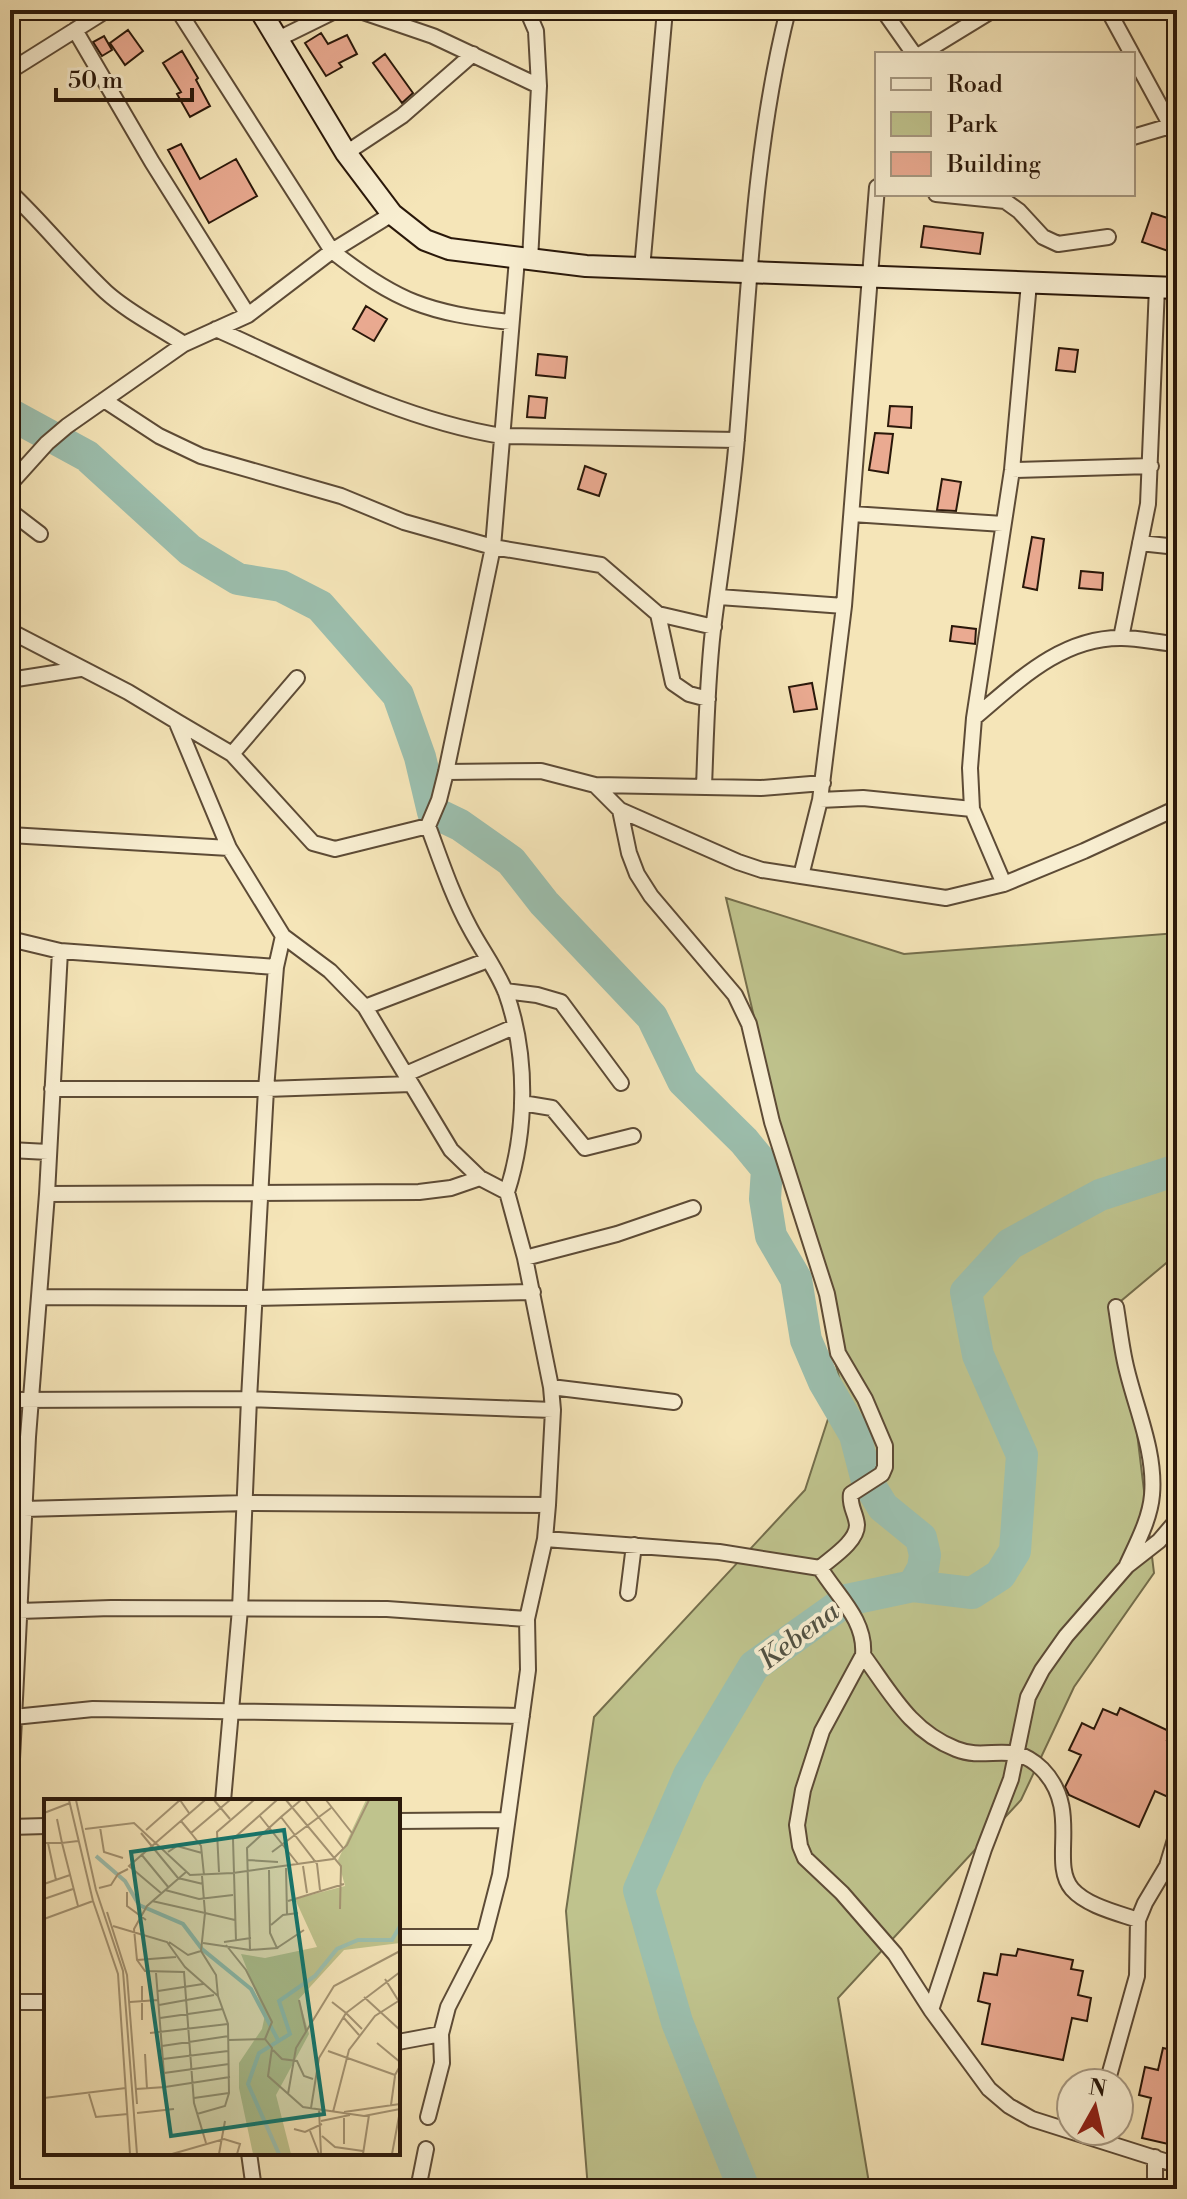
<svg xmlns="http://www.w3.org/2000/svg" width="1187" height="2199" font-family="'Libre Bodoni',serif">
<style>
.green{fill:#bfc38d;stroke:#746e4c;stroke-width:2}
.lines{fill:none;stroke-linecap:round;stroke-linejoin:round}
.river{stroke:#9cbfae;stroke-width:32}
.building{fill:#eaaa91;stroke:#2a180a;stroke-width:2}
.minor-casing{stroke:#5d4b36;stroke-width:18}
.secondary-casing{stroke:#2a180a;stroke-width:24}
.minor{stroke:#f8eed1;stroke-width:14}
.secondary{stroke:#f8eed1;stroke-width:20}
.labels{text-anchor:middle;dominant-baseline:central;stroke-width:8;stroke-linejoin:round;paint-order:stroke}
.water-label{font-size:28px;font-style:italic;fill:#525243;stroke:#f8eed1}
.inset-river{fill:none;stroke:#9cbfae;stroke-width:4}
.inset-road{fill:none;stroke:#a49372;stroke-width:2}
.view{fill:#0f766e;fill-opacity:0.15;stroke:#0f766e;stroke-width:4}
.inset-edge{fill:none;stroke:#2a180a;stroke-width:4}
</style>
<rect width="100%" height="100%" fill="#f5e5b8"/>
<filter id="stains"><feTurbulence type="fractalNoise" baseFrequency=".0025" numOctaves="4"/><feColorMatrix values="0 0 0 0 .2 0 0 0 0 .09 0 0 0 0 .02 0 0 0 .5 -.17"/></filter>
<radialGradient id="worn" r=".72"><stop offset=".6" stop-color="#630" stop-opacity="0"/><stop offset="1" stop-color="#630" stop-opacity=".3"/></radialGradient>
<path class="green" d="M726,898l178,56 273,-21v321l-56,47 33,272 -80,114 -53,113 -183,198 32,191h-282l-22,-278 28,-194 211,-227 35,-108z"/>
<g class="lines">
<path class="river" d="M10,414l77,42 103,94 48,29 43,7 39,20 78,89 22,62 13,55 27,13 51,36 33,42 108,114 31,64 61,60 23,28 -2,30 6,37 25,43 10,61 18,42 31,53 12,46 16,26 38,31 4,17 -2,13 -10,18
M744,2189l-67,-167 -38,-132 50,-115 65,-109 93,-66 66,-14 59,7 28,-18 15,-24 7,-96 -44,-100 -12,-63 44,-48 90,-49 77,-25"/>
</g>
<path class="building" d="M128,30l15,21 -18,14 -15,-22z
M321,33l7,11 19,-9 10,19 -18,9 3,4 -16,9 -21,-33z
M104,36l8,14 -10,6 -9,-14z
M182,51l16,27 -2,2 14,26 -20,11 -13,-23 4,-2 -18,-29z
M385,54l28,39 -11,10 -29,-40z
M181,144l19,35 36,-20 21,37 -48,27 -41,-73z
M1152,213l25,8v33l-35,-12z
M924,226l59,7 -3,21 -59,-7z
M366,306l21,13 -13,22 -21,-12z
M1059,348l19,2 -3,22 -19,-2z
M538,354l29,3 -2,21 -29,-3z
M529,396l18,2 -2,20 -18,-1z
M890,406l22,1 -1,21 -23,-2z
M875,433l18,1 -5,39 -19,-3z
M585,466l21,8 -7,22 -21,-7z
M942,479l19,3 -5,29 -19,-1z
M1032,537l12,2 -7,51 -14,-3z
M1081,571l22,2 -1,17 -23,-2z
M952,626l24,3 -1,15 -25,-3z
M812,683l5,26 -23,3 -5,-25z
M1120,1708l51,24 -4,8 10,4 -9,23 9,4v7l-9,19 -13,-6 -16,36 -70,-32 -4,-8 16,-32 -12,-5 13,-27 12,6 9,-20 14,6z
M1018,1949l55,11 -2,9 12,2 -5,24 13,3 -4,23 -15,-3 -9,42 -81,-16 8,-40 -12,-3 6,-28 13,2 4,-21 15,2z
M1163,2048l14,3v95l-35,-8 9,-40 -12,-3 6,-28 13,3z"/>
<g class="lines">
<defs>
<path id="minor" d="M178,10l154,241c65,51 96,62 178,71
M357,10l76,26 106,50
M527,10l9,21 3,55 -9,175
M883,10l31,44
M1108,10l24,44
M75,30l77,132 96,153
M278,39l59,-29h9
M921,54l72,-44
M1133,56l44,81
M10,71l97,-61
M1133,137l44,-13
M346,153l56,-37 71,-62
M877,187l-33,419 -24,194 -19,76 145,22 58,-14 -32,-75 -2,-41 4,-50 38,-248 17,-187
M10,192c34,32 62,68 96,100 22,20 52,35 78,52
M936,194l69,7 14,10 24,26 15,7 50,-7
M642,269l23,-259
M216,329c92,41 186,91 286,107l235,4
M104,400l55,36 42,20 140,40 63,26 89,25 24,-288
M1012,470l139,-4
M10,484l37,-41 20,-17 117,-82 64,-29 84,-64 60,-37
M10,511l30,23
M852,514l151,10
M1140,543l37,4
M719,597l125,9
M658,614l15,69 16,11 19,5
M10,631l118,61 48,29 53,127 54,88 47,35 35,36 86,143 29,28 27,14 18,66 26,129 2,23 -5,95 -3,34 -18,80 1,51 -28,205 -16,62 -36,70 -7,27 -43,8
M1121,638l27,-134 9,-217
M10,680l70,-11
M974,718c43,-36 87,-81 148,-80 18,0 37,5 55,6
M176,721l56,33 81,89 22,6 93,-23c13,35 24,69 42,102 11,21 27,42 36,65 22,62 21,137 1,199
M232,754l65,-76
M446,772l95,-1 54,14 25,25 118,52 24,8 39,6
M595,785l166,3 62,-5
M704,787c2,-52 3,-105 9,-157 8,-65 19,-129 24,-193 12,-143 16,-288 51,-427
M820,800l43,-2 109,11
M620,810l9,43 8,21 14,22 84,99 14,29 23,98 55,172 11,59 27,46 20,47v21l-3,7 -31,20c-2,12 5,19 6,31 0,17 -26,33 -37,43
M428,826l11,-26 7,-28 47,-225 108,18 57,49 56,13
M10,835l219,13
M1004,884l80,-33 93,-43
M10,939l50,12 216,16 -10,122 -17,310 -9,210 -17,192
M276,967l7,-31
M505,991l32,4 24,7 60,81
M365,1007l123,-47
M406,1074l108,-47
M52,1089h214l145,-5
M522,1103l30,5 33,40 48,-12
M10,1150l38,2
M47,1194l372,-2 32,-4 29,-10
M525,1258l92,-24 76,-26
M40,1297l215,1 278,-6
M1116,1307c3,18 5,37 9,55 9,43 31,88 27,133 -2,24 -15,48 -25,70
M551,1387l123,15
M10,1400l239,-1 304,11
M24,1509l222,-6 302,2
M545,1539l174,13 101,16c18,29 46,52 43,87l-41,76 -19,59 -6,35 3,21 5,12 37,35 53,61 36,56 58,79 20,17 23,13 145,46
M628,1593l6,-48
M19,1611l92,-3 276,1 140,10
M863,1655c28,38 47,76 93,94 32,13 56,-10 86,20 40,41 7,93 30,120 15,17 46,24 66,31
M14,1717l79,-8 429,7
M10,1799l18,-362 19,-243 13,-243
M398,1821l109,-1
M10,1827l36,-1
M398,1937h86
M10,2002h36
M931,2010l53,-161 27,-70 17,-82 14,-27 24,-34 61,-70 32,-25 18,-21
M1107,2083l30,-107 1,-56 7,-17 22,-37 10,-33
M428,2117l14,-54 -1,-29
M249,2153l5,36
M1155,2157v32
M418,2189l8,-40"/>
<path id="secondary" d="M260,10l86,143 46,61 33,26 24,9 137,17 591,22"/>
</defs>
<use href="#minor" class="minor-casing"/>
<use href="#secondary" class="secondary-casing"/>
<use href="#minor" class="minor"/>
<use href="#secondary" class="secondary"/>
</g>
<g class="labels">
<g class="water-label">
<text transform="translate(799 1636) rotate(-37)">Kebena</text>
</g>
</g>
<g transform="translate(44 1799)">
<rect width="356" height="356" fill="#f5e5b8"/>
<path d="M322,1h34v143l-56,7 -45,49 10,35 -33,61 15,59h-38l-14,-66v-25l23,-34 3,-14 -24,-61 24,4 52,-11 -22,-48 50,-13 -7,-26z" fill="#bfc38d"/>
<path class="inset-river" d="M52,57l29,25 14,24 44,19 19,25 49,40 27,51M235,355l-31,-70 11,-31 31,-19 -11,-33 36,-25 22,-27 21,-9h34l8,-14"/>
<path class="inset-road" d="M25,1l24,101 25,73 12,180M32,1l20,90 27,81 14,183M170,1l16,19M242,1l55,66 -1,43M257,1l-20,17 36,47 3,26M261,1l38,48M282,1l26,33M0,14l26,-10M215,16l39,49M13,20l5,24 16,-2M137,22l10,12 39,-33M56,28l4,25 19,6M41,30l49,-6 56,52 43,-2 100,-14 14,-14 22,-45M102,31l34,-30 9,13M97,34l37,45 25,6M147,34l10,13 3,29M0,44h18l16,63M4,44l8,37M124,53l9,-6 25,7M228,53l59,-44M97,55l28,34M204,61l30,2M259,67l4,27M242,69l1,46M225,71l1,63 7,15 -27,2 -3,-102 34,-31M142,73l-39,34 -13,23 3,31 8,11 39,1 10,131 12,40M175,73l-2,-40 37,-32M0,85l26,-9M55,89l12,-3 7,-11 10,-5M121,91l34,9 34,-4M83,93v14l19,14M117,94l-32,-27 76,-66M0,100l29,-10M108,102l53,12 -3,-37M244,102l56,-17M63,113l20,63 10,129M0,120l49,-18M227,126l12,-10 15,-2M69,127l54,16 18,25 33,29 10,28 1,69 -4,13 -28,8M192,142l-3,-102 44,-39M125,143l19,13 13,-4 15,24 2,21M180,143l27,-4M159,144l47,7M182,146l20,25 26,52 -7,17M233,149l27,-18M157,152l4,-38 30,7M93,161l39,-3M341,180l13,21M114,192l45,-7M320,198l36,33M255,201l7,31M86,203l28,-2M115,206l55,-10M299,218l16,18M116,219l63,-9M98,221v-34M318,230l-16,-16 54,-41M106,234l78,-9M185,241l36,-1 7,9 -4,28 35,31 61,9 36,-7M333,244l23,19M118,247l67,-10M229,251l9,9 15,2 7,15 9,3M284,252l67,24 5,-9M101,255l2,35M119,260l65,-8M120,274l65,-9M121,288l65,-10M92,290l29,-2 -9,-114M45,295l7,23 32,-3M244,295l8,-46 38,-62 66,-35M0,299l82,-10M150,299l35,-5M347,306l4,-29M267,309l8,-50 27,-45 -14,-11M275,310l2,45M289,313l16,-62 26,-34 25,-16M300,313l56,-8M93,314l37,-4M300,319v26M277,322l29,-6M250,330l11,3 17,-8M266,332l9,23M278,337l13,11 28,4M128,355l52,-15 16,5 -3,10M175,355l6,-33M319,355l6,-39M348,355l8,-43"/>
<path class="view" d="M240,31l40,284 -153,22 -40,-284z"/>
<rect width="356" height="356" class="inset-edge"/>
</g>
<rect width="1187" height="2199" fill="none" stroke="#f5e5b8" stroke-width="40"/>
<rect x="12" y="12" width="1163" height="2175" fill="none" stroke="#2a180a" stroke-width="4"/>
<rect x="20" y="20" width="1147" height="2159" fill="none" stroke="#2a180a" stroke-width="2"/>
<rect x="875" y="52" width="260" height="144" fill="#f8eed1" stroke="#a69881" stroke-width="2"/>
<rect x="891" y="78" width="40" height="12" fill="#f8eed1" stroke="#a69881" stroke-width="2"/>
<text x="947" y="92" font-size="24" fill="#2a180a">Road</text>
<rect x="891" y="112" width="40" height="24" fill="#bfc38d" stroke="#a69881" stroke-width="2"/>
<text x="947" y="132" font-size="24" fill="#2a180a">Park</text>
<rect x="891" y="152" width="40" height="24" fill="#eaaa91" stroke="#a69881" stroke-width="2"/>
<text x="947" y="172" font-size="24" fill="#2a180a">Building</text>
<g transform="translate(1095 2107) rotate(8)"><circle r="38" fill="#f8eed1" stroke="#a69881" stroke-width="2"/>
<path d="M0-6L14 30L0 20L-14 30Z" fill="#8f2418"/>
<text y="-12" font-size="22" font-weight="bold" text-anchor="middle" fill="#2a180a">N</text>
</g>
<path d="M56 88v12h136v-12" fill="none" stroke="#2a180a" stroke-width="4"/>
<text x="68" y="88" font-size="24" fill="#2a180a" stroke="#f8eed1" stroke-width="6" paint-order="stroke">50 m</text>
<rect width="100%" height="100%" filter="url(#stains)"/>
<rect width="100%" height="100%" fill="url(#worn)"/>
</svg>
